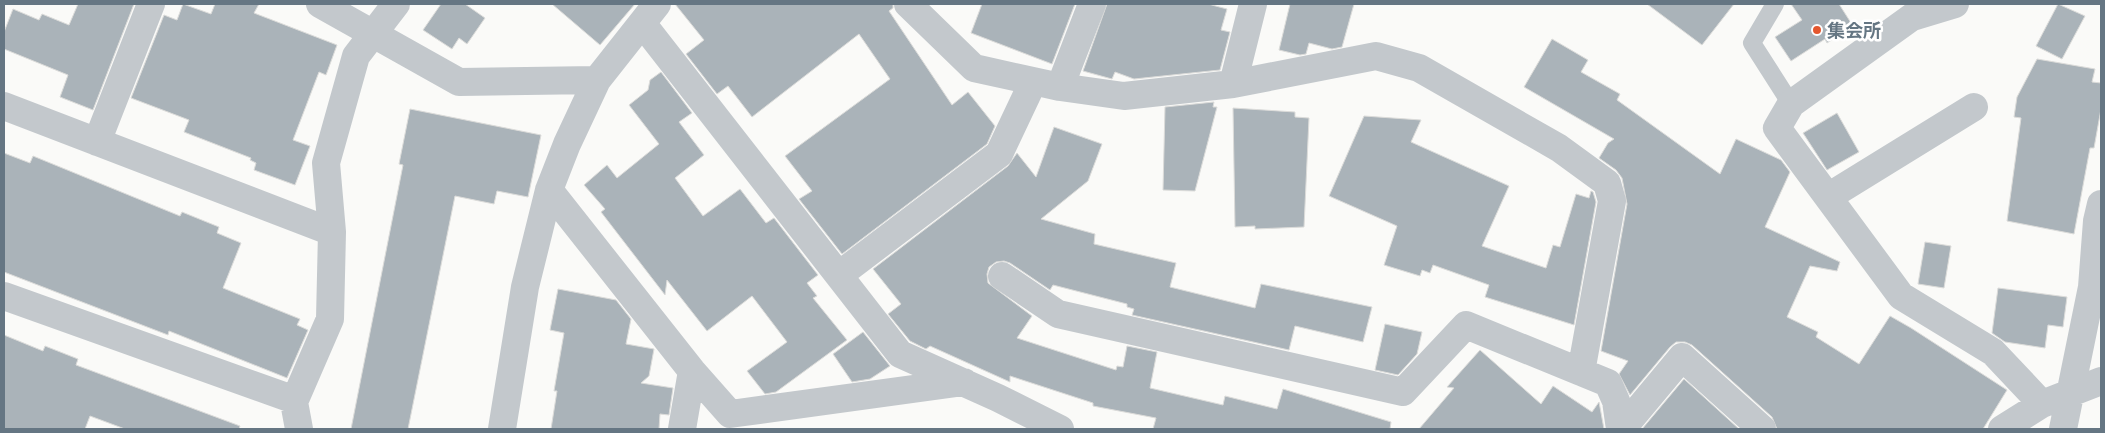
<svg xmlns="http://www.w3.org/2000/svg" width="2105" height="433" font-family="Quicksand,'Noto Sans JP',sans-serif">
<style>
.building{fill:#aab3b9;stroke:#dcdcda}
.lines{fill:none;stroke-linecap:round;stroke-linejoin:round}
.lane{stroke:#c3c8cc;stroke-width:18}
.street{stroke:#c3c8cc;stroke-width:28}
.poi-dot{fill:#e4572e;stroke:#fff;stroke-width:2}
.labels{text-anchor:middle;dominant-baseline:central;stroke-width:5;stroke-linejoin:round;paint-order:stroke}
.poi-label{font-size:18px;font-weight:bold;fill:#657683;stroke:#fff;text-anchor:start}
</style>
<rect width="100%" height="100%" fill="#fafaf8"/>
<path class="building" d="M78,4h56l-41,106 -33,-13 8,-22 -64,-26v-17l9,-23 26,11 3,-6 27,11z
M183,4l28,10 4,-10h44l-5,9 83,32 -11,30 -7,-3 -26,68 17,6 -15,39 -41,-15 2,-7 -6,-3 1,-2 -67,-26 5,-12 -58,-22 33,-83 13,5z
M441,4h24l20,14 -18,26 -8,-6 -7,11 -29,-19z
M552,4h83l-35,41z
M675,4h218v4l-4,3 63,94 16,-13 27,34 -8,18 -145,110 -43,-55 13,-8 -27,-35 105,-77 -31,-45 -107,83 -24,-31 -11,8 -31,-40 18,-14z
M982,4h93l-23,60 -81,-31z
M1107,4h101l19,5 -6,21 9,2 -10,38 -86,9 -19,-7 -3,7 -29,-8z
M1290,4h64l-12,43 -10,2 -23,-6 -3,11 -6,1 -21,-5z
M1647,4h87l-32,41z
M1791,4h48l14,22 -26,17 -2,-4 -34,22 -16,-24 27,-17z
M2058,4l27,12 -23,43 -26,-13z
M1552,39l36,21 -7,12 39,22 -3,6 103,74 16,-35 45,21 9,12 -25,55 75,35 -3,9 -27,-5 -23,51 31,15 -2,5 43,27 31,-48 21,12 96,62 -24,39h-206l-5,-12 -80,-72 -7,-3h-9l-6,5 -40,48 -11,-21 9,-13 -27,-10 26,-147 -5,-26 -6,-8 -17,-12 9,-15 6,-4 -90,-52z
M2037,59l58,10 -3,13 9,1v26l-7,39h-4l-16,86 -67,-13 14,-103 -7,-1 3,-20z
M661,72l31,41 -13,9 25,33 -29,23 28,38 37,-27 26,34 8,-5 44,57 -11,8 10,13 -4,2 34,42 -71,52 -11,2 -18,-23 40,-29 -35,-46 -45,35 -40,-51 -2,15 -64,-83 4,-3 -21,-24 23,-20 10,13 42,-34 -30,-39 19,-15 2,-10z
M1214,102l-1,5h4l-22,84 -32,-1 2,-83z
M1233,108l62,4v5l14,1 -5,109 -49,2v-3l-20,1z
M410,109l131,26 -13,62 -31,-6 -3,13 -39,-8 -47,233h-57l52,-264 -4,-1z
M1837,113l22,39 -32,18 -24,-37z
M1364,116l57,4 -10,22 98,44 -27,60 64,22 7,-23 7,2 16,-53 13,4 2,-7 2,1 3,10 -22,123 -89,-28 4,-12 -56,-20 -3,8 -8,-3 -2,6 -36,-11 13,-39 -68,-30z
M1054,127l48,17 -14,37 -47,38 54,15 -1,10 82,19 -6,24 85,21 6,-24 111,23 -9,35 -68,-16 -6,24 -157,-35 2,-6 -7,-2v-3l-74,-19 -3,5 -40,-27 -6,-2 -8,1 -7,5 -2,7 1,9 44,33 -15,22 99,32 1,-4 6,1 4,-21 30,6 -7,36 73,17 2,-9 52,13 6,-20 108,33 -1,7h-237l3,-11 -63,-12v-3l-83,-27v6l-80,-36 -4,3 -16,-8 -22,-27 13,-10 -28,-35 135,-103 9,-13 19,24z
M4,153l26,10 3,-7 147,60 2,-4 37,15 -2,6 24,10 -18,45 77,31 -3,6 11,5 -21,48 -118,-47 -1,4 -164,-63z
M1925,242l26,4 -7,42 -26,-4z
M1998,288l69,9 -4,30 -15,-2 -3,23 -40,-6 -13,-9z
M558,289l58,11 15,19 -5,25 28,5 -5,27 -8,7 32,5 -4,27 -9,-1 -1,15h-108l6,-38h-3l10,-58 -14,-3z
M1385,324l37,8 -5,22 -19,21 -23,-5z
M863,332l27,34 -20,13 -18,3 -19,-28z
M4,335l39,16 2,-5 33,13 -2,6 164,61 -1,3h-114l-35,-13 -5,13h-81z
M1480,350l61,54 12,-18 39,26 7,-10 5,27h-185l35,-41 -7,-1z
M1684,379l55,50h-97z"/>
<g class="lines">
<path class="lane" d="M1775,4l-23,39 39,61"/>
<path class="street" d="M320,4l139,78 138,-2
M908,4l66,64 86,19 64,9 109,-12 143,-28 43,12 140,80 48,35 5,18 -31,171
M1955,4l-43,13 -121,87 -14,24 124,168 92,56 49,52
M642,23l258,331 98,44 62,31
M1233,84l20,-80
M1060,87l32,-83
M4,106l328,126
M97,142l54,-138
M549,190l143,181 38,43 234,-32
M1828,197l146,-90
M839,275l160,-121 34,-72
M1002,276l56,38 345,78 63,-67 142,58 8,18 4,28
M4,296l291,104
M299,429l-5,-27 36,-83 2,-87 -6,-69 30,-107 40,-52
M502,429l23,-142 24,-97 18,-46 30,-64 60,-76
M682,429l10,-58
M1622,429l60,-72 80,72
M2002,429l40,-25 59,-23
M2063,429l29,-142 5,-66 4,-17"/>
</g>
<circle class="poi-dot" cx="1817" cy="30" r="5"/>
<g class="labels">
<g class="poi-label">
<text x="1827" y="30">集会所</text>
</g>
</g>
<rect width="2105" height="433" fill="none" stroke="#657683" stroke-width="10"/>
</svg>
